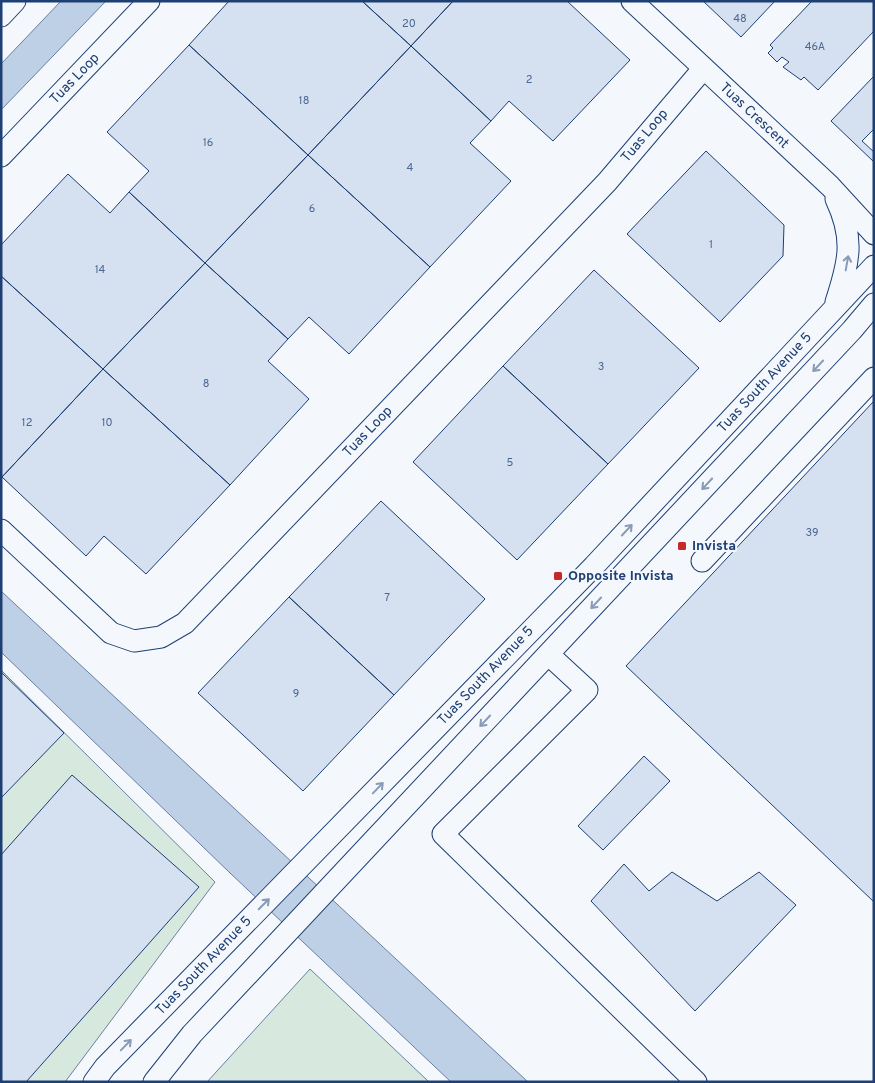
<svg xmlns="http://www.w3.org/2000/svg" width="875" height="1083" font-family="Overpass,sans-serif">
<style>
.green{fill:#d7e8df;stroke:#687fa3}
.water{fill:#bed0e5;stroke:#687fa3}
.building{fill:#d5e0f0;stroke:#1d3f73}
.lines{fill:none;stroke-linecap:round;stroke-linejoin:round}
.minor-casing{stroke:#1d3f73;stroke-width:23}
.minor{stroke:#f4f7fb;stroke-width:21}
.oneway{stroke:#889bb7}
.poi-dot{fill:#c62828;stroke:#f4f7fb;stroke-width:2}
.labels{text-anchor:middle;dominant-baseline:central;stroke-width:4;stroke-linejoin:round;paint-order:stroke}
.number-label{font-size:11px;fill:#4b6792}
.street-label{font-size:14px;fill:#1d3f73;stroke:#f4f7fb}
.poi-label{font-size:14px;font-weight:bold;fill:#1d3f73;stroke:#f4f7fb;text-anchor:start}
</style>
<rect width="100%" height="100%" fill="#f4f7fb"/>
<path class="green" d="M1,670l214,212 -150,200h-64z
M310,969l119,113h-222z"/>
<path class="water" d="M61,1h45l-105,109v-46z
M1,591l527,491h-77l-222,-210 -228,-220z"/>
<path class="building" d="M229,1h133l49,45 -103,109 -119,-110z
M362,1h91l-42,45z
M453,1h114l63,59 -77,81 -44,-40 -18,20 -80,-75z
M703,1h72l-34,36z
M812,1h62v30l-56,59 -14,-13 -3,3 -18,-13 6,-5 -7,-5 -5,5 -9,-9 5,-5 -3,-3z
M189,45l119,110 -103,108 -76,-71 20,-21 -42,-39z
M411,46l80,75 -21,22 41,38 -81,86 -122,-112z
M874,76v53l-12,12 12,11v10l-43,-41z
M706,151l78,74 -1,31 -63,66 -93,-88z
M308,155l122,112 -81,87 -40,-37 -21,22 -83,-76z
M68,174l42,39 19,-21 76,71 -102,106 -102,-93v-31z
M205,263l83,76 -20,22 41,38 -79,86 -127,-116z
M594,270l105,98 -91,96 -105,-98z
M1,276l102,93 -101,108h-1z
M503,366l105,98 -91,96 -104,-98z
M103,369l127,116 -84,89 -42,-38 -18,20 -84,-79z
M874,401v501l-248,-236z
M381,501l104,98 -91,96 -105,-98z
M289,597l105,98 -91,96 -105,-98z
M1,672l63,61 -63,65z
M644,756l26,25 -67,69 -25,-24z
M72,775l127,112 -173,195h-25v-227z
M624,864l25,27 23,-19 45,29 42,-29 37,33 -101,106 -104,-110z"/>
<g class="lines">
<defs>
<path id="minor" d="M632,1l198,185 44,48
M1,16l14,-15
M1,156l148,-155
M836,199c19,40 13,63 0,103
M1,530l110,103 23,8 27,-4 24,-14 422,-441 96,-113
M702,561l172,-183
M548,654l39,36 -144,144 253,248
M94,1082l11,-15 489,-501 280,-300
M154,1082l38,-48 660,-704 22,-26"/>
</defs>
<use href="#minor" class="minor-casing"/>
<use href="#minor" class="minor"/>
</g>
<defs><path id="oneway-shaft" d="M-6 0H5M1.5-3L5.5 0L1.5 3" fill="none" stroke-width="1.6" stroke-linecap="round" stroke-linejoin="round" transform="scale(1.25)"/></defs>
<g class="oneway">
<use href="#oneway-shaft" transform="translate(847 263) rotate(-80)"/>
<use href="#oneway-shaft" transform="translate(818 366) rotate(133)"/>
<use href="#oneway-shaft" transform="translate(707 484) rotate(133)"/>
<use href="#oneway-shaft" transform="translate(627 530) rotate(-47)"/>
<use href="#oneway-shaft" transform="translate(596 603) rotate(133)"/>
<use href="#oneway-shaft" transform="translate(485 721) rotate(133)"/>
<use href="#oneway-shaft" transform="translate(378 788) rotate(-46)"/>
<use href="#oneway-shaft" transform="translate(264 904) rotate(-45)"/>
<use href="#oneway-shaft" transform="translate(126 1045) rotate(-46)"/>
</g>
<g class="poi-dot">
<rect x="677" y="541" width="10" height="10" rx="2.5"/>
<rect x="553" y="571" width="10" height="10" rx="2.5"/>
</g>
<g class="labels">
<g class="number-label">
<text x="740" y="19">48</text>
<text x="409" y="24">20</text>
<text x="815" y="47">46A</text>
<text x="529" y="80">2</text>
<text x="304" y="101">18</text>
<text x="208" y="143">16</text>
<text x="410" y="168">4</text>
<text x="312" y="209">6</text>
<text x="711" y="245">1</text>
<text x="100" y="270">14</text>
<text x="601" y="367">3</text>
<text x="206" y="384">8</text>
<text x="27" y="423">12</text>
<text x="107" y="423">10</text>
<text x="510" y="463">5</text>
<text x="812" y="533">39</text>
<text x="387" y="598">7</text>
<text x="296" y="694">9</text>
</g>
<g class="street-label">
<text transform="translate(75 79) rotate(-46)">Tuas Loop</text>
<text transform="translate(754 116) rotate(43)">Tuas Crescent</text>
<text transform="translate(645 136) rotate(-50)">Tuas Loop</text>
<text transform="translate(765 383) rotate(-47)">Tuas South Avenue 5</text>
<text transform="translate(368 432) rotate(-46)">Tuas Loop</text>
<text transform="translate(486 676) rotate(-46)">Tuas South Avenue 5</text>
<text transform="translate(204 966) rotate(-46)">Tuas South Avenue 5</text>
</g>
<g class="poi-label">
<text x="692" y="546">Invista</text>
<text x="568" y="576">Opposite Invista</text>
</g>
</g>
<rect width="875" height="1083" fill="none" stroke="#1d3f73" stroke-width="5"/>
</svg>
